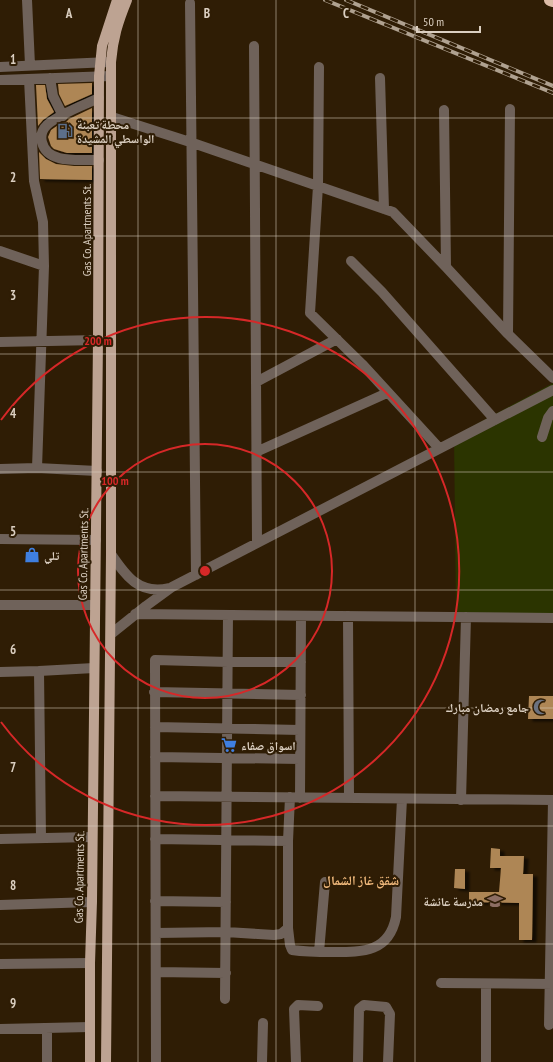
<svg xmlns="http://www.w3.org/2000/svg" width="553" height="1062" font-family="'PT Sans Narrow','Noto Naskh Arabic',sans-serif">
<style>
.green{fill:#2b3400}
.building{fill:#ae8655;filter:url(#shadow)}
.lines{fill:none;stroke-linecap:round;stroke-linejoin:round}
.minor{stroke:#6f625a;stroke-width:10}
.major{stroke:#bda392;stroke-width:10}
.highway{stroke:#ddbca8;stroke-width:12}
.rail-casing{stroke:#afa190;stroke-width:4}
.rail{stroke:#2f1d05;stroke-width:2.5;stroke-dasharray:8;stroke-linecap:butt}
.grid{fill:none;stroke:#dbcfc1;stroke-width:1;stroke-opacity:0.55}
.ring{fill:none;stroke:#d62828;stroke-width:2}
.labels{text-anchor:middle;dominant-baseline:central;stroke-width:4;stroke-linejoin:round;paint-order:stroke}
.poi-label{font-size:12px;font-weight:bold;fill:#dbcfc1;stroke:#2f1d05;text-anchor:start}
.street-label{font-size:12px;fill:#dbcfc1;stroke:#2f1d05}
.neighbourhood-label{font-size:13px;font-weight:bold;fill:#efb87b;stroke:#2f1d05}
.grid-label{font-size:13px;text-anchor:middle;font-weight:bold;fill:#dbcfc1;stroke:#2f1d05;stroke-width:4;stroke-linejoin:round;paint-order:stroke}
.centre{fill:#d62828;stroke:#2f1d05;stroke-width:2}
.ring-label{font-size:12px;text-anchor:middle;font-weight:bold;fill:#d62828;stroke:#2f1d05;stroke-width:4;stroke-linejoin:round;paint-order:stroke}
</style>
<defs>
<filter id="shadow"><feDropShadow dx="4.5" dy="2.5" stdDeviation="1" flood-color="#0009"/></filter>
</defs>
<rect width="100%" height="100%" fill="#2f1d05"/>
<path class="green" d="M553,383v235l-97,-6 -2,-176z"/>
<path class="building" d="M92,83v11l-27,12 -6,-12 -1,-10z
M36,85h9l2,14 7,13 -11,8 -5,6z
M92,108v45h-25l-13,-4 -3,-3 -3,-9 3,-7 10,-7 5,-1 3,-3z
M39,152l7,7 10,5 18,2h18v14l-52,-1z
M529,696h24v23h-25z
M491,848l9,1v7h24l-1,18h10l-1,66h-13v-37l-50,-1v-10h30l2,-24h-11z
M455,869h10v20l-11,-1z"/>
<g class="lines">
<path class="minor" d="M27,0l3,65
M190,3l6,572
M254,46l3,497
M0,67l109,-5
M319,67l-1,119 -8,127 52,51 77,84
M50,78l3,18 10,20
M380,78l4,131
M29,79l5,102 9,41 1,44
M0,80l111,-4
M444,110l2,157
M112,117l78,25 203,70 53,55 62,67 45,44
M99,160c-18,-1 -52,5 -57,-18 -2,-7 0,-12 5,-17 12,-11 37,-20 52,-27
M0,251l44,15 -7,202
M351,261l31,31 113,128
M508,334l2,-225
M0,342l98,-2
M256,382l81,-43
M542,437l6,-19 5,-7
M256,452l131,-59
M0,469l37,-1 60,3
M0,539l96,1
M111,554c15,22 28,41 58,34
M0,605h95
M135,614l418,4
M348,616l1,182
M111,634l35,-28 26,-19 381,-197
M39,671l55,-3
M0,672l39,-1 2,167
M154,692l147,3
M155,727l145,3
M155,757l145,2
M155,796l398,4
M300,798l1,-182
M461,800l5,-183
M0,839l92,-2
M155,839l133,2
M155,901l71,1
M0,905l92,-3
M288,928l2,17 2,5c14,2 27,2 41,2 31,0 56,0 63,-35l6,-118
M156,933l70,-1 48,3 7,-1 7,-6v-87l2,-44
M319,952l6,-70
M0,964l90,-1
M156,972l70,1
M441,983l112,1
M486,984v78
M225,999l3,-384
M549,1025l4,-225
M0,1029l90,-2
M47,1062v-34
M156,1062l-1,-402 73,2h73
M262,1062l1,-39
M296,1062l-2,-53 4,-4 20,1
M358,1062l1,-53 5,-4 22,2 4,7 -2,48"/>
<path class="major" d="M90,1062v-99l2,-62 6,-561 1,-264 3,-30 15,-46
M106,1062l5,-508v-492c2,-24 7,-40 16,-62"/>
<path class="highway" d="M550,0l3,1"/>
<defs>
<path id="rail" d="M325,0l228,93
M346,0l207,86"/>
</defs>
<use href="#rail" class="rail-casing"/>
<use href="#rail" class="rail"/>
</g>
<path class="grid" d="M138,0v1062M276,0v1062M415,0v1062M0,118h553M0,236h553M0,354h553M0,472h553M0,590h553M0,708h553M0,826h553M0,944h553"/>
<g class="ring">
<circle cx="205" cy="571" r="127"/>
<path d="M1 420A254 254 0 1 1 1 722"/>
</g>
<defs>
<symbol id="fuel-bare" viewBox="-9 -9 18 18"><path d="M-5.5-6h7V0h2V4h1.3V-2.5L3-4.5l.8-.8L6-3V5H2.5V1h-1V6h-7ZM-4.2-4.7v3.2H.2V-4.7Z" fill="#5c6f8a" stroke="#2f1d05" stroke-width="2.5" paint-order="stroke"/></symbol>
<symbol id="shop-bare" viewBox="-9 -9 18 18"><path d="M-5-2.5h2.3a2.7 3.5 0 0 1 5.4 0H5L5.5 6h-11ZM-1.5-2.5h3a1.5 2.3 0 0 0-3 0Z" fill="#3f7fe0" stroke="#2f1d05" stroke-width="2.5" paint-order="stroke"/></symbol>
<symbol id="mosque-bare" viewBox="-9 -9 18 18"><path d="M3.5-4.9A6 6 0 1 0 3.5 4.9A5 5 0 1 1 3.5-4.9Z" fill="#6b7280" stroke="#2f1d05" stroke-width="2.5" paint-order="stroke"/></symbol>
<symbol id="supermarket-bare" viewBox="-9 -9 18 18"><path d="M-6-5.5h2.5l.6 2H6L4.5 2H-2.5L-4.4-4H-6ZM-1.5 3.2a1.3 1.3 0 1 0 .1 0ZM3 3.2a1.3 1.3 0 1 0 .1 0Z" fill="#3f7fe0" stroke="#2f1d05" stroke-width="2.5" paint-order="stroke"/></symbol>
<symbol id="school-bare" viewBox="-9 -9 18 18"><path d="M0-5L7-2L0 1L-7-2ZM-4 1L0 2.5L4 1V4Q0 6-4 4Z" fill="#8d6e63" stroke="#2f1d05" stroke-width="2.5" paint-order="stroke"/></symbol>
</defs>
<g fill-rule="evenodd">
<use href="#fuel-bare" x="54" y="120" width="22" height="22"/>
<use href="#shop-bare" x="21" y="544" width="22" height="22"/>
<use href="#mosque-bare" x="530" y="696" width="22" height="22"/>
<use href="#supermarket-bare" x="218" y="734" width="22" height="22"/>
<use href="#school-bare" x="484" y="890" width="22" height="22"/>
</g>
<g class="labels">
<g class="poi-label">
<text x="77" y="124">محطة تعبئة<tspan x="77" dy="14">الواسطي المشيدة</tspan></text>
<text x="44" y="555">تلي</text>
<text x="529" y="707" text-anchor="end">جامع رمضان مبارك</text>
<text x="241" y="745">اسواق صفاء</text>
<text x="483" y="901" text-anchor="end">مدرسة عائشة</text>
</g>
<g class="street-label">
<text transform="translate(86 230) rotate(-90)">Gas Co. Apartments St.</text>
<text transform="translate(83 554) rotate(-89)">Gas Co. Apartments St.</text>
<text transform="translate(79 877) rotate(-89)">Gas Co. Apartments St.</text>
</g>
<g class="neighbourhood-label">
<text x="361" y="880">شقق غاز الشمال</text>
</g>
</g>
<g class="grid-label">
<text x="69" y="18">A</text>
<text x="207" y="18">B</text>
<text x="346" y="18">C</text>
<text x="13" y="64">1</text>
<text x="13" y="182">2</text>
<text x="13" y="300">3</text>
<text x="13" y="418">4</text>
<text x="13" y="536">5</text>
<text x="13" y="654">6</text>
<text x="13" y="772">7</text>
<text x="13" y="890">8</text>
<text x="13" y="1008">9</text>
</g>
<circle cx="205" cy="571" r="6" class="centre"/>
<g class="ring-label">
<text x="98" y="345">200 m</text>
<text x="115" y="485">100 m</text>
</g>
<path d="M417 26v6h63v-6" fill="none" stroke="#dbcfc1" stroke-width="2"/>
<text x="423" y="26" font-size="12" fill="#dbcfc1" stroke="#2f1d05" stroke-width="3" paint-order="stroke">50 m</text>
</svg>
